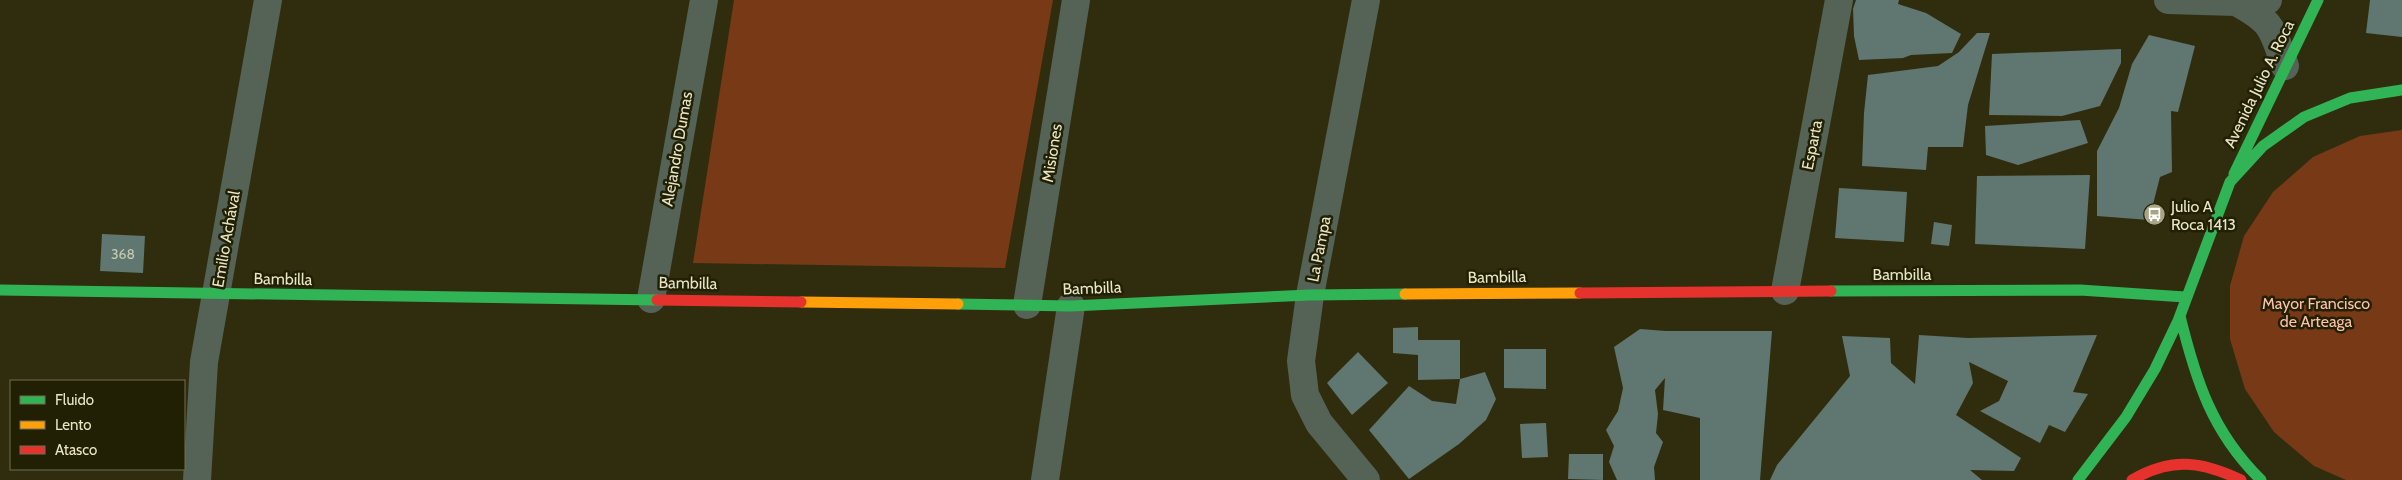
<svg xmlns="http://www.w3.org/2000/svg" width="2402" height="480" font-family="Cabin,sans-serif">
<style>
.green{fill:#783916}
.building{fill:#5f7671}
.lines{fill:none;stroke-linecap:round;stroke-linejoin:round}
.street{stroke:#546356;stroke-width:28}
.fast{stroke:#30b455;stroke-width:11}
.slow{stroke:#ff9f0a;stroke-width:11}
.jam{stroke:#e5322d;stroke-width:11}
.labels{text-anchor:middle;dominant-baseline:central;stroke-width:5;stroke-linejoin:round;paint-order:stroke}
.number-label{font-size:14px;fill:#c6cab0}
.street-label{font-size:16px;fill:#e8e6c5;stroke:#222004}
.poi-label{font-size:16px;fill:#e8e6c5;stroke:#222004;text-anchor:start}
.park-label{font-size:16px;fill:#fcc1a8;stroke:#222004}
</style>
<rect width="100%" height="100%" fill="#302d0f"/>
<path class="green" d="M734,0h319l-48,268 -312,-5z
M2402,130v350h-56l-32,-14 -40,-34 -29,-43 -15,-50v-53l14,-50 29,-44 40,-35 47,-21z"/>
<path class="building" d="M1856,0h43l-1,4 28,9 35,21 -9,19 -41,2 -8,3 -44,2 -5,-24 -1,-27z
M2370,0h32v37l-36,-4z
M1977,33h13l-22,72 -5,42h-35l-2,23 -64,-4 2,-53 4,-38 70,-9 21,-14z
M2149,35l46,11 -17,66 -7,-1 1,61 -12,5 -11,43 -52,-4v-65l22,-43 13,-44z
M2121,49v14l-21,43 -38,10 -73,-1 3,-61z
M2080,120l8,23 -70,22 -32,-10 -1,-29z
M2090,175l-5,74 -110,-5 2,-68z
M1839,188l68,4 -3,50 -69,-4z
M1934,222l18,3 -3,21 -18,-2z
M102,234l43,2 -2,37 -43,-2z
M1418,327v13h42v39l-42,1v-25l-25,-2v-25z
M1640,329l26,2h106l-12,149h-60v-62l-37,-8 2,-32 -10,12 3,24 -2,19 7,9 -9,25 1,13h-38l-8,-18 5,-16 -8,-16 12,-19 5,-23 -9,-41z
M1919,335l49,3 129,-3 -24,57 15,2 -23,38 -16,-7 -9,18 -60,-32 19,-10 9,-20 -39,-19 4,21 -17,32 65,43 -7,13 -44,-1 12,10h-212l7,-15 73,-89 -8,-40 48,2 1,25 24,21z
M1504,349h42v40l-42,-1z
M1358,352l30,31 -36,32 -25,-32z
M1485,372l11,27 -10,21 -27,24 -50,35 -40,-49 40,-44 23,15 24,3 4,-25z
M1546,423l2,34 -26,1 -2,-34z
M1569,454h34v26l-35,-1z"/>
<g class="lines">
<path class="street" d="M2168,0l68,2 32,-2
M2236,2c37,20 36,26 49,64
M1785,291l54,-291
M651,299l53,-299
M1027,305l49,-305
M197,480l7,-118 64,-362
M1045,480l26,-174
M1366,480l-47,-57 -14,-28 -4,-34 9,-66 56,-295"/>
<path class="fast" d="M2234,174l84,-174
M0,290l657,10
M1831,291l249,-1 105,7
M958,304l113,2 239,-11 95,-1
M2180,316c16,65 32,116 81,164
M2078,480l48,-63 29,-48 23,-48 52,-139 33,-36 41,-29 46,-19 52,-8"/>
<path class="slow" d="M1405,294l175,-1
M801,302l157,2"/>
<path class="jam" d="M1580,293l251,-2
M657,300l144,2
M2132,480c39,-23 69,-19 109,0"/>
</g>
<defs>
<symbol id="bus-disc" viewBox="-11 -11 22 22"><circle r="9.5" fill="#a8a585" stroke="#222004"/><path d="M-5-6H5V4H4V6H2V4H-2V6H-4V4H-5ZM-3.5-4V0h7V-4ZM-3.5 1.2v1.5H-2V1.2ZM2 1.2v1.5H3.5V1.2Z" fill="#fff"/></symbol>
</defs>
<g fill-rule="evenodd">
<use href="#bus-disc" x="2142" y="202" width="25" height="25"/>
</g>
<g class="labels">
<g class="number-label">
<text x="123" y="254">368</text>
</g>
<g class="street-label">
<text transform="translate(2259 84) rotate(-64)">Avenida Julio A. Roca</text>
<text transform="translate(1812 145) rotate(-79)">Esparta</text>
<text transform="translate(677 149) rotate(-80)">Alejandro Dumas</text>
<text transform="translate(1052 153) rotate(-81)">Misiones</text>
<text transform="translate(226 239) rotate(-80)">Emilio Achával</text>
<text transform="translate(1319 249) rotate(-79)">La Pampa</text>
<text x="1902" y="274">Bambilla</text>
<text transform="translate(1497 277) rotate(-1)">Bambilla</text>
<text transform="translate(283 279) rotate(1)">Bambilla</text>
<text transform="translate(688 283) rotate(1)">Bambilla</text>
<text transform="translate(1092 288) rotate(-2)">Bambilla</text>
</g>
<g class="poi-label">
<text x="2171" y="206">Julio A<tspan x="2171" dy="18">Roca 1413</tspan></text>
</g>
<g class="park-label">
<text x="2316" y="303">Mayor Francisco<tspan x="2316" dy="18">de Arteaga</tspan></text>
</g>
</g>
<rect x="10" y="380" width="175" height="90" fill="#222004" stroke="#716f51"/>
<rect x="20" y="396" width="25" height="8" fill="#30b455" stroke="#716f51"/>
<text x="55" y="405" font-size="15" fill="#e8e6c5">Fluido</text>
<rect x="20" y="421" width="25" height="8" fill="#ff9f0a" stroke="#716f51"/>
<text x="55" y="430" font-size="15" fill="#e8e6c5">Lento</text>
<rect x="20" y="446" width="25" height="8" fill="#e5322d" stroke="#716f51"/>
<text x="55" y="455" font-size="15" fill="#e8e6c5">Atasco</text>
</svg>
